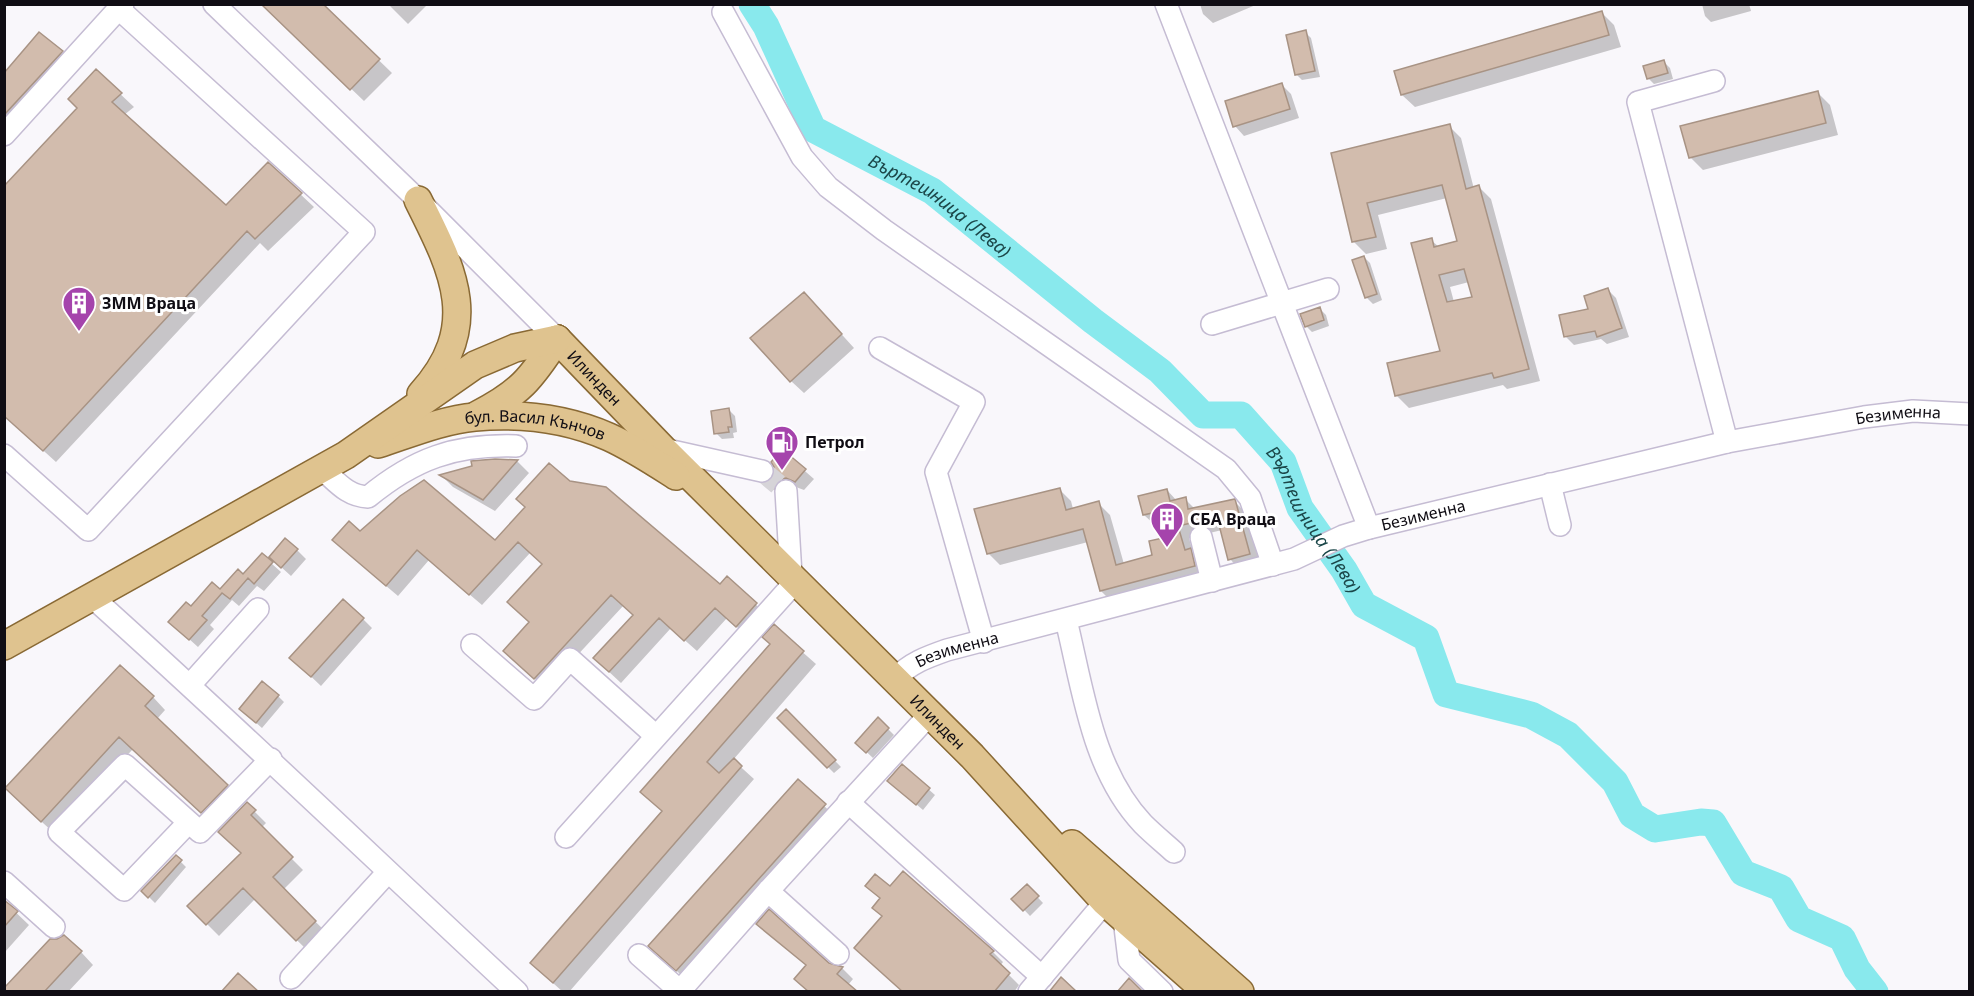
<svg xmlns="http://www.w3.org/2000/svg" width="1974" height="996" font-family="'Noto Sans',sans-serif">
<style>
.shadow{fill:#0003;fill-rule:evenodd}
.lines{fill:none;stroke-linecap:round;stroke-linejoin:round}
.river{stroke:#89e9ed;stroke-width:27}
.building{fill:#d2bcad;stroke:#a89384;stroke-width:1.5;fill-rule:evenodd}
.minor-tunnel{stroke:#d6d4d8;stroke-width:21;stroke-dasharray:21 10;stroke-linecap:butt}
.minor-casing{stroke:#c5bcd3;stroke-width:24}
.major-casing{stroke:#896934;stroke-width:30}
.minor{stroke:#fff;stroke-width:21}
.major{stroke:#dfc38f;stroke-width:27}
.labels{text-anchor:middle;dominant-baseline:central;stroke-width:6;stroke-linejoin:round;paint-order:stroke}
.poi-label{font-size:16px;font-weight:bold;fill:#100d14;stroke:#fff;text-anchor:start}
.street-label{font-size:16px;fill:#100d14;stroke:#fff}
.water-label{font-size:18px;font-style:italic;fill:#1b4749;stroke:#fff}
</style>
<rect width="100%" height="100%" fill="#f9f7fb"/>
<path class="shadow" d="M321,4l71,69 -28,28 -88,-84z
M388,4h37l1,2 -18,18z
M1200,4h58l-45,19 -10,-9z
M1702,4h47l2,7 -40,11 -6,-6z
M1601,12l13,13 7,22 -206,60 -13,-12z
M1305,32l6,6 9,39 -18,3 -6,-6z
M40,34l34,31 -67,74 -3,7v-71z
M1664,62l6,6 3,11 -19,5 -6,-6z
M96,71l38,36 -10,8 102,92 42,-43 46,43 -46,44 -8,-8 -204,219 -52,-47 75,-307z
M1282,85l9,9 8,24 -55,18 -9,-10z
M1817,92l13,13 8,30 -135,35 -13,-13z
M1449,126l12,12 13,51 5,-2 12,12 49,182 -33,8 -4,-4 -94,23 -12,-12 -8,-32 52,-12 -10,-112 8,7 20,-5 -12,-44 -69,17 9,34 -21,5 -12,-12 -22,-88zM1469,282l5,17 -20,3 -4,-15z
M1364,257l6,6 12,37 -9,4 -6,-6 -13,-37z
M1608,290l8,8 13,39 -22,7 -6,-5 -27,6 -8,-8z
M816,306l38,42 -50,45 -13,-12z
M1320,309l6,6 3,11 -17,6 -6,-6z
M729,410l6,6 2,16 -4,1 1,5 -12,1 -6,-6z
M782,451l32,28 -10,11 -8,-3 -19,5 -9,-9 5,-3z
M495,460l22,1 12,12 -34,38 -42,-24 -11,-11z
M569,483l151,103 7,-8 41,38 -20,21 -21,-19 -30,33 -26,-23 -50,55 -14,-13 28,-55 -11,-10 -78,84 -29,-27 13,-39 14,-58 -14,-12 -48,52 -53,-45 -31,36 -52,-44 14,-19 135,9z
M1059,489l12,12 2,8 25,-6 12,12 14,49 30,-8 11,-17 -3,-14 -6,1 -12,-11 23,-25 10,11 8,-2 10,10 39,-8 12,12 15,53 -20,5 -11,-12 -8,-29 -33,8 4,15 9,9 4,16 -93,25 -12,-12 -13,-49 -88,23 -12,-12z
M297,550l9,9 -15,17 -11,-10z
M262,555l19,17 -17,19 -7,-5 -18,20 -7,-6 -22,25 4,4 -16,18 -19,-17 12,-22 53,-32z
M363,619l9,9 -51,58 -20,-19z
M774,627l42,37 -83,96 21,19 -185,213h-6l-19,-17 119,-163 108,-168z
M278,696l6,6 -22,26 -15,-13z
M153,697l12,13 -8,9 83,79 -26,26 -81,-75 -79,84 -35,-32z
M786,711l55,56 -7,6 -55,-55z
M878,719l16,16 -21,23 -16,-15z
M902,766l33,29 -12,15 -28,-24z
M798,782l38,35 -148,164 -27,-24z
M247,804l19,19 -5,5 42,42 -20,20 44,43 -18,19 -54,-53 -36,37 -30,-30 53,-53z
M176,857l10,10 -31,36 -12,-12z
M867,886l23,2 103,64 10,10 -3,4 19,19 -5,7h-110l-20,-75 -3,-18z
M1027,886l16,17 -13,13 -16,-17z
M4,899l3,5 22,21 -24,27z
M770,935l59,30 13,3 11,11 -5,6 -41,-19z
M81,952l12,13 -25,27h-64z"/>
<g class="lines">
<path class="river" id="s1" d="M752,4l14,22 47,103 119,62 161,130 67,50 43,44h38l42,47 17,46 44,62 20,35 62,33 20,56 85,21 37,20 47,47 17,33 23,14 46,-7 12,1 30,50 38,15 18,31 43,19 15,31 18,23"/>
</g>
<path class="building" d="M261,4h62l57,55 -30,31z
M1602,11l7,24 -208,60 -7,-24z
M1306,30l9,41 -20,4 -9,-40z
M39,32l24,19 -59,64v-42z
M1664,60l4,13 -21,6 -4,-13z
M96,69l26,24 -10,9 114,103 42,-43 34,31 -47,46 -8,-8 -204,220 -39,-35v-230l73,-78 -9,-9z
M1282,83l8,26 -57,18 -8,-26z
M1818,91l8,32 -137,35 -9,-32z
M1450,124l16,65 13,-4 50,184 -35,9 -2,-5 -97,23 -8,-33 53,-12 -29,-108 21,-5 2,9 23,-6 -15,-56 -75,18 9,34 -24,5 -21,-89zM1464,269l8,28 -25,5 -8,-27z
M1364,256l13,38 -12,4 -13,-38z
M1608,288l14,40 -25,9 -2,-6 -31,6 -5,-22 29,-6 -4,-13z
M804,292l38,42 -52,48 -40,-44z
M1320,307l4,13 -19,7 -5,-13z
M729,408l3,19h-4l1,5 -15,2 -3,-23z
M782,449l24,20 -11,13 -9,-4 -6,2 -6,9 -8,-6 6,-4 2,-6v-6l-3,-5z
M495,459l23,1 -35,40 -44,-25 33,-9 -1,-5z
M549,463l21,18 36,6 114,97 7,-8 30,27 -21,24 -21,-19 -31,33 -25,-23 -50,54 -16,-14 40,-43 -22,-20 -77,84 -31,-28 26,-29 -22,-20 35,-38 -24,-22 -49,53 -52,-45 -31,36 -54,-46 17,-19 11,10 40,-35 24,-16 71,60 30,-33 -9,-8z
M1060,488l6,22 33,-9 17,64 36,-10 -3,-14 14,-3 -6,-26 -14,3 -5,-19 29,-7 3,12 16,-4 2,12 47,-10 15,55 -22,6 -11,-43 -39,9 7,24 6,-2 4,18 -95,25 -17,-62 -96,25 -13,-45z
M285,538l13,11 -17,19 -12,-11z
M262,553l11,9 -19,22 -6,-6 -18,21 -8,-6 -20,23 5,4 -18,20 -21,-18 18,-20 5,4 21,-24 8,7 18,-20 5,5z
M343,599l21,19 -53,59 -22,-19z
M774,624l30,27 -97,111 12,11 15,-15 8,8 -189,217 -23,-20 132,-152 -22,-19 130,-148 -8,-7z
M120,665l34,31 -9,10 83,79 -27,28 -82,-76 -78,85 -36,-34z
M262,681l17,14 -23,28 -17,-14z
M786,709l50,51 -9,8 -50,-50z
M878,717l11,11 -23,25 -11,-10z
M902,764l28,24 -14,17 -29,-24z
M798,779l28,25 -150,167 -28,-25z
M247,802l9,8 -5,5 42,42 -20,20 43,44 -20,20 -53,-53 -37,37 -19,-19 54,-53 -23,-21z
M176,855l6,5 -34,38 -7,-7z
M903,871l91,80 -4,3 20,19 -16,19h-91l-49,-44 28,-32 -10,-8 8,-10 -15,-12 10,-12 15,12z
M1027,884l12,12 -16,15 -12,-12z
M4,900l14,11 -14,16z
M769,909l60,54 14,4 -6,7 21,18h-49l-15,-13 12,-14 -50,-41z
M64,935l18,16 -38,41h-40v-4l46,-49h7z
M238,973l21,19h-38z
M1061,977l16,15h-28z
M1129,978l14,14h-26z"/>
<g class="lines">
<path class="minor-tunnel" d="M762,471l24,20"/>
<defs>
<g id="minor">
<path d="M214,4l204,196 139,139"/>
<path d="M1166,4l203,524"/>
<path d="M723,12l79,145 26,30 56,43 342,239 24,29 23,67"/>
<path d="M1714,81l-76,21 89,340"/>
<path d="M4,135l119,-131"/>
<path d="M1212,324l116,-35"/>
<path d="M880,348l94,54 -38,70 48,170"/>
<path d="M663,449l99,22"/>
<path d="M4,455l84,75 276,-298 -245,-223"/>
<path d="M322,469c15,13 25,27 46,28 46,-38 87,-53 148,-51"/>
<path d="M1550,484l10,41"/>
<path d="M786,491l5,84"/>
<path d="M1201,537l11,44"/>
<path d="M92,597c144,129 283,263 425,395"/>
<path d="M1066,620c17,69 26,150 77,204 10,10 21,19 31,28"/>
<path d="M472,645l62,54 36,-40 86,77"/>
<path id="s2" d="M895,679c15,-16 32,-22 52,-29l347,-91 49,-23 26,-8 358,-86 137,-25 49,-6 57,3"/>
<path d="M190,685l68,-76"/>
<path d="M848,802l194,175"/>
<path d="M188,823l-64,67 -65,-58 66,-67 75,67 71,-73"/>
<path d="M566,837l230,-256"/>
<path d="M4,882l50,45"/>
<path d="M768,891l70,63"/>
<path d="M1124,919l5,41 33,32"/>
<path d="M639,955l41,36"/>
<path d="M291,978l97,-106"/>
<path d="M679,992l89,-101 162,-177"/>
<path d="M1029,992l76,-90"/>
</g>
<g id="major">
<path d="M418,200c35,70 65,126 3,194"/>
<path id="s3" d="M557,339l106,110 309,307 133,146 102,90"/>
<path d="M477,415c43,-22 54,-36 80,-76"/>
<path id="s4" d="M378,444c31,-10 64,-24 97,-27 46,-4 91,1 134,20 24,11 45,25 67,39"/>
<path d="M4,646l342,-191 129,-90 40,-17 42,-9"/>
<path d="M1072,844l168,148"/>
</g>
</defs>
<use href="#minor" class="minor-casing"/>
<use href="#major" class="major-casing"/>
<use href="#minor" class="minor"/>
<use href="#major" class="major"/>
</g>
<defs>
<symbol id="building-pin" viewBox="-11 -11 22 30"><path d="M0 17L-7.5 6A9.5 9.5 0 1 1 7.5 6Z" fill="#a544ac" stroke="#fff"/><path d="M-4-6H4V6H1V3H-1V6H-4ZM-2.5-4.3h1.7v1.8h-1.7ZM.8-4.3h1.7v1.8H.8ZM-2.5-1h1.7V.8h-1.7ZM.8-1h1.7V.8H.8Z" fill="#fff"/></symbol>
<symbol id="fuel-pin" viewBox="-11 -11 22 30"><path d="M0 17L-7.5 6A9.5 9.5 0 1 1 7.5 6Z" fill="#a544ac" stroke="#fff"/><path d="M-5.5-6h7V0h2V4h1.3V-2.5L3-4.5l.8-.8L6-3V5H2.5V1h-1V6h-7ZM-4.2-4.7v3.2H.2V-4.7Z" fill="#fff"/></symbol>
</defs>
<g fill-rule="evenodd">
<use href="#building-pin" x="60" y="284" width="38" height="52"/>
<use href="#fuel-pin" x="763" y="423" width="38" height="52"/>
<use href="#building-pin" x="1148" y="500" width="38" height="52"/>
</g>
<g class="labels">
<g class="poi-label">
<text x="102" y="303">ЗММ Враца</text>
<text x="805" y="442">Петрол</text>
<text x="1190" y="519">СБА Враца</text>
</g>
<g class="street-label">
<text stroke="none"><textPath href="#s3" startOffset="54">Илинден</textPath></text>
<text stroke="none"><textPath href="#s2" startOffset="1042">Безименна</textPath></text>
<text stroke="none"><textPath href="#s4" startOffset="162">бул. Васил Кънчов</textPath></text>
<text stroke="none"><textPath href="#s2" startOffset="556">Безименна</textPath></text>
<text stroke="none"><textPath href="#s2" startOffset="70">Безименна</textPath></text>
<text stroke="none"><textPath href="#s3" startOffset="540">Илинден</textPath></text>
</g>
<g class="water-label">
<text stroke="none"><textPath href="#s1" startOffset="288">Въртешница (Лева)</textPath></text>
<text stroke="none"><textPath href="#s1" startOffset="792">Въртешница (Лева)</textPath></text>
</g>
</g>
<rect width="1974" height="996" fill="none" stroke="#100d14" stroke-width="12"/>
</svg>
